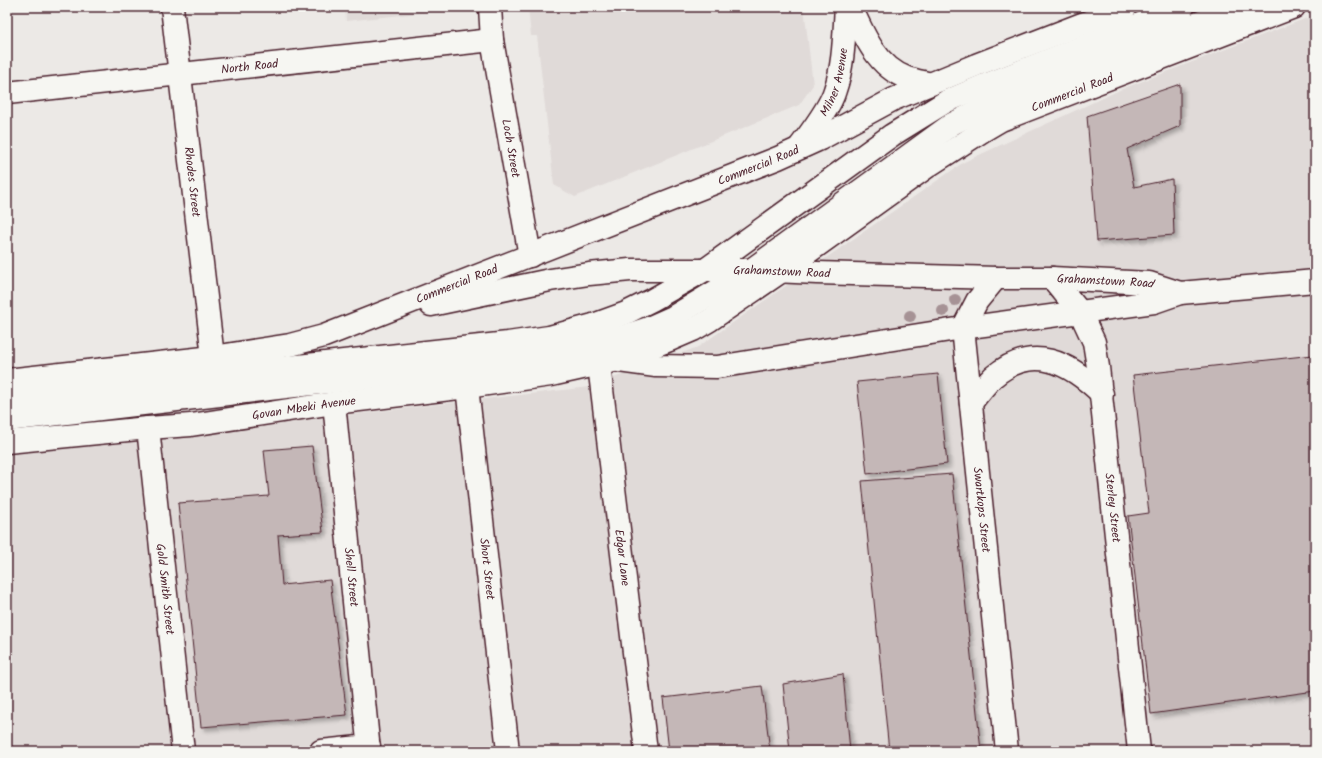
<svg xmlns="http://www.w3.org/2000/svg" width="1322" height="758" font-family="Kalam,sans-serif">
<style>
.built{fill:#e0dad8}
.building{fill:#c4b7b7;stroke:#4a1f2b;filter:url(#shadow)}
.lines{fill:none;stroke-linecap:round;stroke-linejoin:round}
.minor-casing{stroke:#4a1f2b;stroke-width:25}
.major-casing{stroke:#4a1f2b;stroke-width:25}
.minor{stroke:#f6f6f2;stroke-width:22}
.major{stroke:#f6f6f2;stroke-width:22}
.tree{fill:#a69295}
.labels{text-anchor:middle;dominant-baseline:central;stroke-width:3;stroke-linejoin:round;paint-order:stroke}
.street-label{font-size:12px;fill:#4a1f2b;stroke:#f6f6f2}
</style>
<defs>
<filter id="shadow"><feDropShadow dx="3.5" dy="3.5" stdDeviation="2" flood-color="#0004"/></filter>
</defs>
<rect width="100%" height="100%" fill="#ece9e6"/>
<filter id="ink" filterUnits="userSpaceOnUse"><feTurbulence type="fractalNoise" baseFrequency=".025" numOctaves="2"/><feDisplacementMap in="SourceGraphic" scale="8" xChannelSelector="R" yChannelSelector="G"/><feConvolveMatrix kernelMatrix="1 2 1 2 8 2 1 2 1" color-interpolation-filters="sRGB"/></filter>
<g filter="url(#ink)">
<path class="built" d="M345,7h131l-130,14z
M528,7h276l9,78 -14,20 -224,92 -21,-12 -17,-149h-6z
M1315,15v736h-1308v-297l582,-67 109,-40 266,-185 158,-73z"/>
<path class="building" d="M1180,84v42l-53,23 7,38 38,-8 2,56 -77,6 -10,-125z
M1313,355l2,21v315l-164,23 -23,-198 21,-3 -16,-138z
M938,374l9,90 -80,10 -10,-92z
M312,446l11,86 -45,3 4,50 48,-5 17,135 -146,12 -23,-224 91,-7 -5,-46z
M952,474l29,277h-92l-27,-270z
M843,674l7,77h-60l-7,-67z
M762,686l8,65h-101l-6,-53z"/>
<g class="lines">
<defs>
<g id="minor">
<path id="s1" d="M172,7l41,350"/>
<path id="s2" d="M490,7l2,33 38,216"/>
<path d="M851,7c12,27 26,60 56,71 7,2 16,4 24,6"/>
<path id="s3" d="M7,93l485,-53"/>
<path id="s4" d="M799,148c11,-15 31,-40 36,-58 9,-26 9,-55 11,-83"/>
<path id="s5" d="M996,278l-19,23 -14,27 44,423"/>
<path id="s6" d="M1052,278l28,34 14,30 4,25 41,384"/>
<path id="s7" d="M599,365l47,386"/>
<path id="s8" d="M467,387l41,364"/>
<path d="M7,400l217,-26 284,-31 41,-6 44,-12 33,-12 26,-13 53,-30 187,-135 55,-34 38,-16 198,-78"/>
<path id="s9" d="M334,403l35,348"/>
<path d="M971,403c7,-9 14,-18 22,-26 40,-34 76,-15 109,17"/>
<path d="M7,420l509,-60 49,-8 36,-8 45,-15 27,-12 78,-47 201,-146 41,-21 246,-96"/>
<path id="s10" d="M148,428l35,323"/>
<path d="M321,751l48,-5"/>
</g>
<g id="major">
<path id="s11" d="M431,305l119,-25 39,-6 41,-4h121l66,3 179,5h56l97,5 31,10"/>
<path d="M619,361l37,5 61,1 246,-39 191,-26 26,-9 135,-12"/>
<path id="s12" d="M7,380l206,-23 77,-12 34,-9 454,-178 42,-19 74,-40 82,-34 150,-58"/>
<path id="s13" d="M7,442l141,-14 43,-3 143,-22 133,-16 84,-12 67,-15 54,-21 21,-9 17,-10 72,-49 146,-105 56,-36 17,-10 293,-113"/>
</g>
</defs>
<use href="#minor" class="minor-casing"/>
<use href="#major" class="major-casing"/>
<use href="#minor" class="minor"/>
<use href="#major" class="major"/>
</g>
<g class="tree">
<circle cx="955" cy="300" r="6"/>
<circle cx="943" cy="311" r="6"/>
<circle cx="910" cy="316" r="6"/>
</g>
</g>
<g class="labels">
<g class="street-label">
<text stroke="none"><textPath href="#s3" startOffset="244">North Road</textPath></text>
<text stroke="none"><textPath href="#s4" startOffset="76">Milner Avenue</textPath></text>
<text stroke="none"><textPath href="#s13" startOffset="1147">Commercial Road</textPath></text>
<text stroke="none"><textPath href="#s2" startOffset="143">Loch Street</textPath></text>
<text stroke="none"><textPath href="#s12" startOffset="787">Commercial Road</textPath></text>
<text stroke="none"><textPath href="#s1" startOffset="176">Rhodes Street</textPath></text>
<text stroke="none"><textPath href="#s11" startOffset="354">Grahamstown Road</textPath></text>
<text stroke="none"><textPath href="#s11" startOffset="678">Grahamstown Road</textPath></text>
<text stroke="none"><textPath href="#s12" startOffset="463">Commercial Road</textPath></text>
<text stroke="none"><textPath href="#s13" startOffset="299">Govan Mbeki Avenue</textPath></text>
<text stroke="none"><textPath href="#s6" startOffset="244">Sterley Street</textPath></text>
<text stroke="none"><textPath href="#s5" startOffset="243">Swartkops Street</textPath></text>
<text stroke="none"><textPath href="#s7" startOffset="194">Edgar Lane</textPath></text>
<text stroke="none"><textPath href="#s8" startOffset="183">Short Street</textPath></text>
<text stroke="none"><textPath href="#s9" startOffset="175">Shell Street</textPath></text>
<text stroke="none"><textPath href="#s10" startOffset="162">Gold Smith Street</textPath></text>
</g>
</g>
<rect width="1322" height="758" fill="none" stroke="#f6f6f2" stroke-width="24"/>
<rect x="12" y="12" width="1298" height="734" fill="none" stroke="#4a1f2b" stroke-width="1.5" filter="url(#ink)"/>
</svg>
